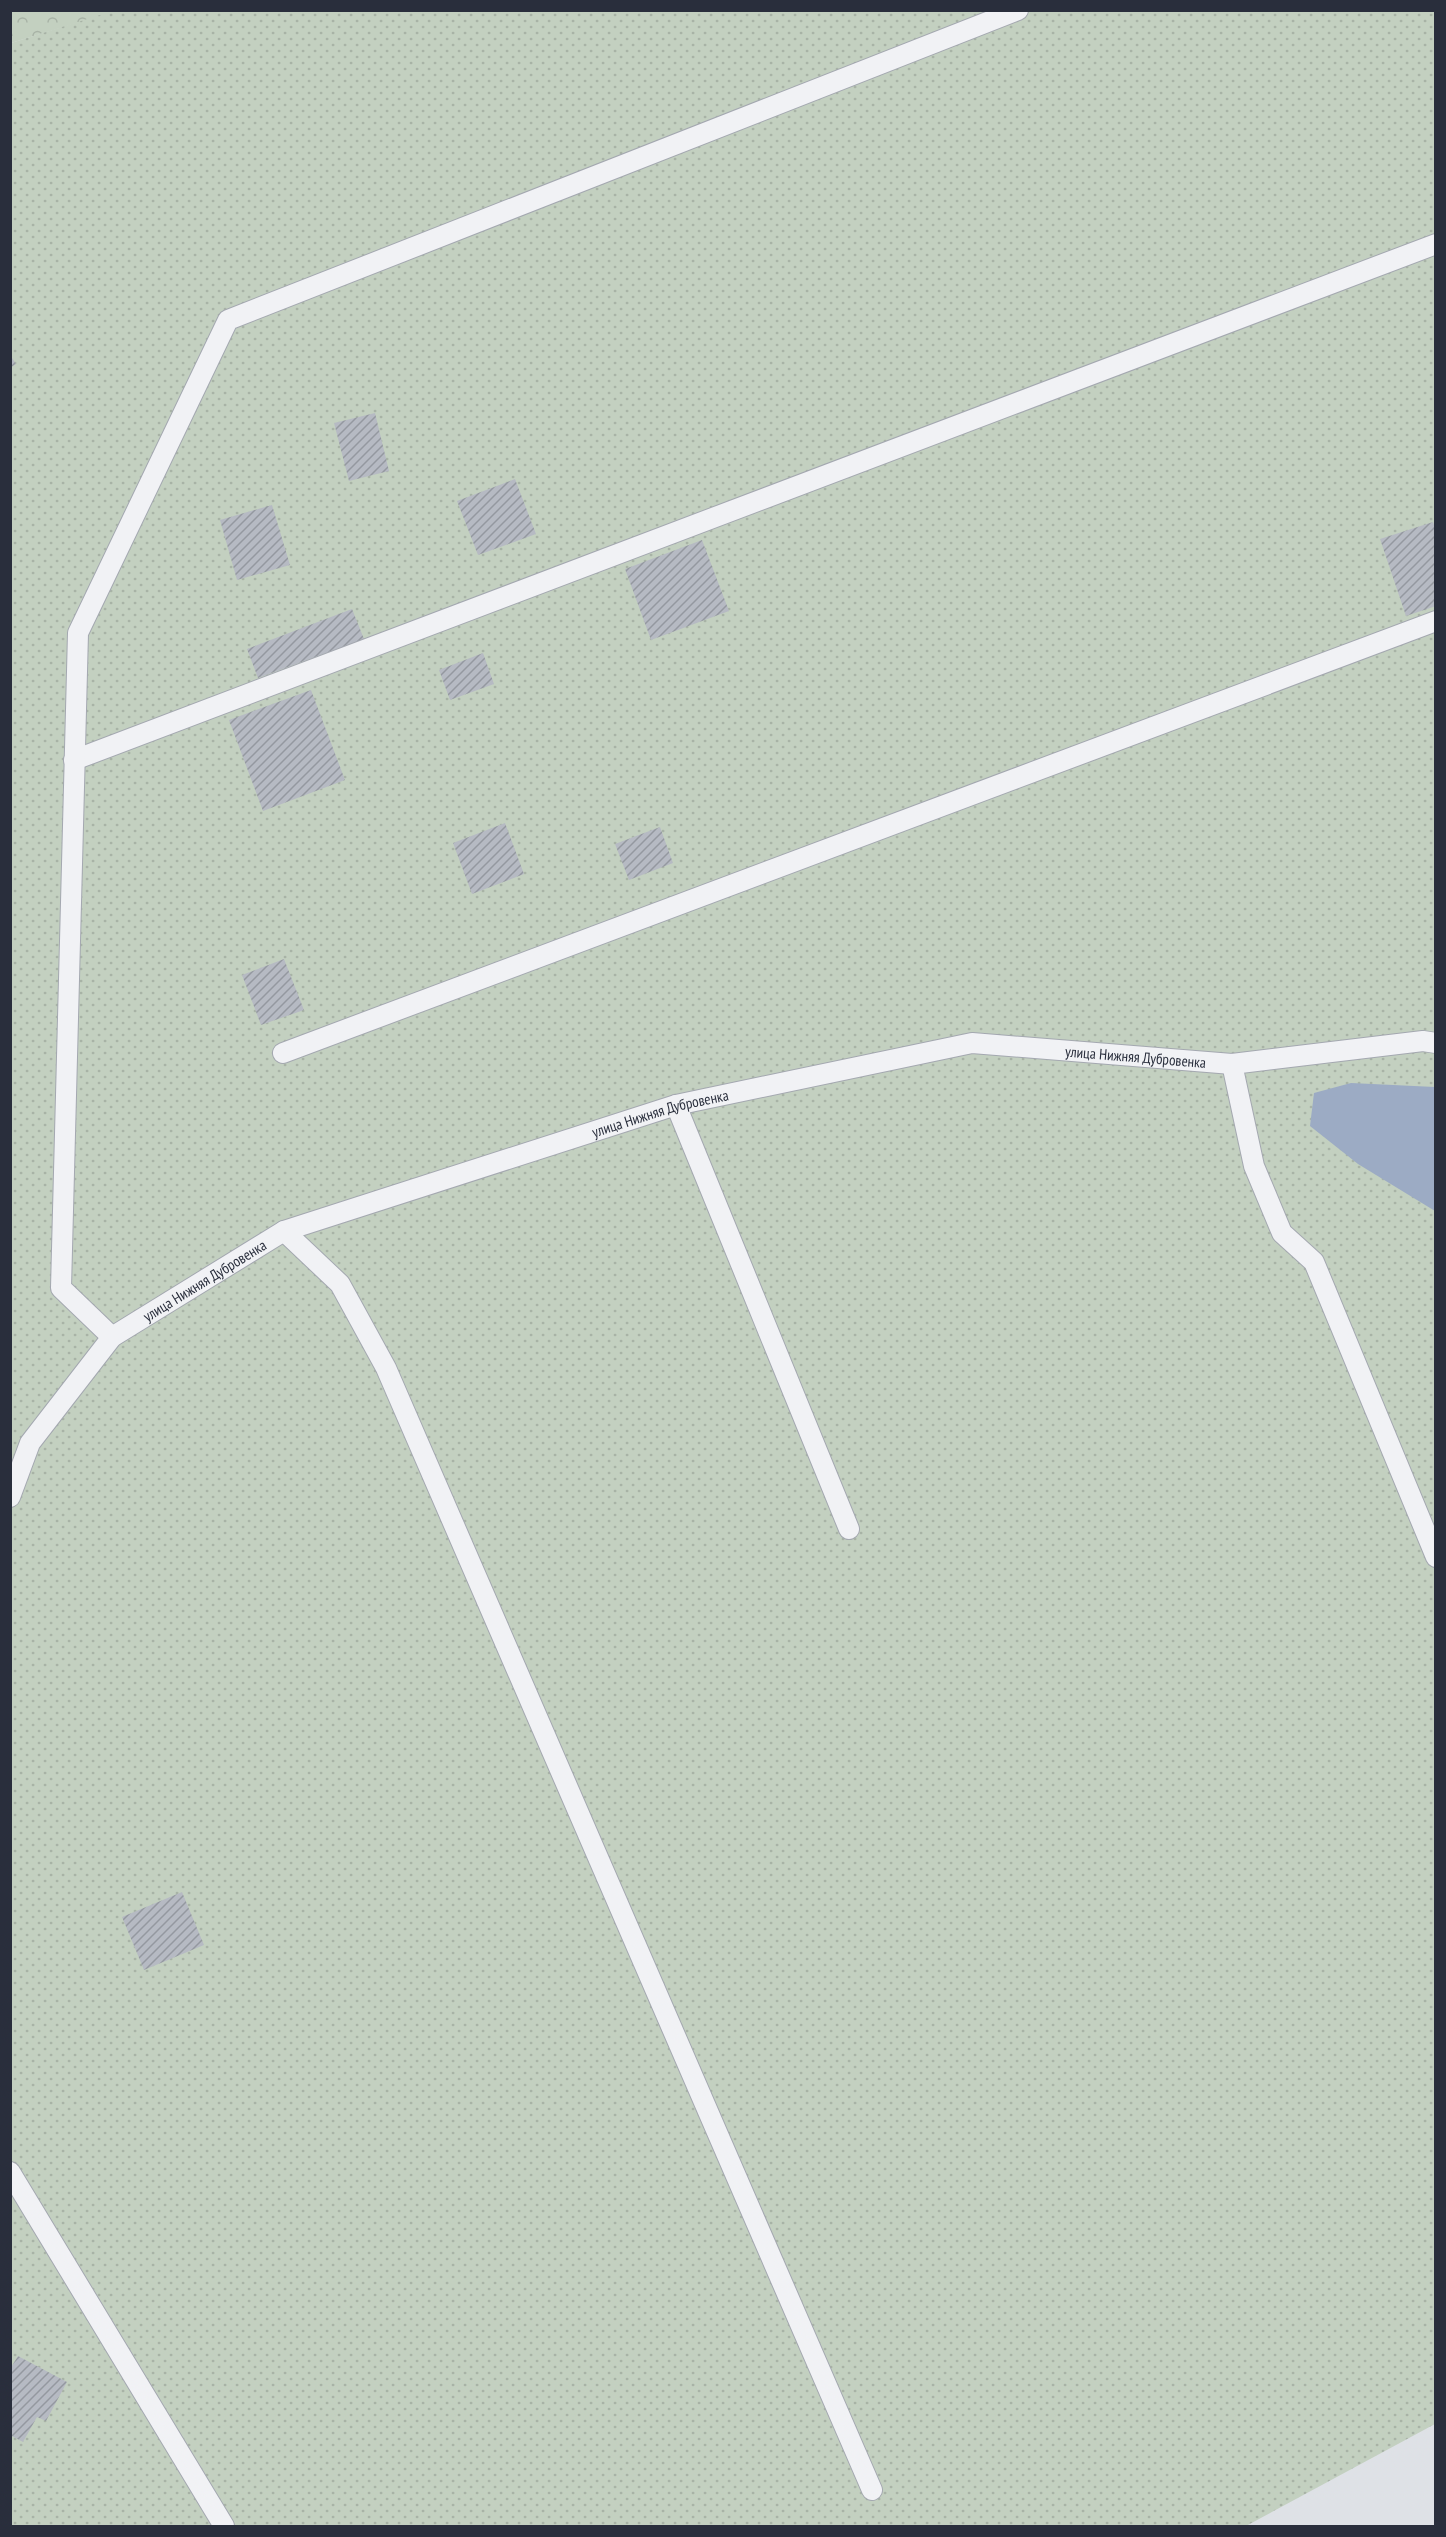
<svg xmlns="http://www.w3.org/2000/svg" width="1446" height="2537" font-family="'PT Sans Narrow',sans-serif">
<style>
.forest{fill:url(#forest-crowns)}
.garden{fill:url(#garden-dots)}
.water{fill:#9cabc4}
.building{fill:url(#building-hatch)}
.lines{fill:none;stroke-linecap:round;stroke-linejoin:round}
.service-casing{stroke:#a4a8b0;stroke-width:22}
.service{stroke:#f1f2f5;stroke-width:20}
.labels{text-anchor:middle;dominant-baseline:central;stroke-width:4.5;stroke-linejoin:round;paint-order:stroke}
.street-label{font-size:15px;fill:#292e3c;stroke:#edf0f4}
</style>
<defs>
<pattern id="forest-crowns" width="20" height="18" patternUnits="userSpaceOnUse" patternTransform="scale(1.5)"><rect width="20" height="18" fill="#c3d0c0"/><path d="M2 6a3 3 0 1 1 6 0M12 15a3 3 0 1 1 6 0" fill="none" stroke="#a8b3a6"/></pattern>
<pattern id="garden-dots" width="8" height="8" patternUnits="userSpaceOnUse" patternTransform="scale(1.5)"><rect width="8" height="8" fill="#c3d0c0"/><path d="M2 2h.1M6 6h.1" fill="none" stroke="#a8b3a6" stroke-width="1.8" stroke-linecap="round"/></pattern>
<pattern id="building-hatch" width="6" height="6" patternUnits="userSpaceOnUse" patternTransform="scale(1.5)"><rect width="6" height="6" fill="#b6bac3"/><path d="M-1 1l2-2M0 6l6-6M5 7l2-2" fill="none" stroke="#9498a0"/></pattern>
</defs>
<rect width="100%" height="100%" fill="#dee1e6"/>
<path class="forest" d="M11,10h105v1l-105,32z"/>
<path class="garden" d="M116,10l1319,1v2413l-189,102h-1235v-2483z"/>
<path class="water" d="M1351,1083l84,4v124l-77,-47 -48,-38 4,-33z"/>
<path class="building" d="M10,355l6,9 -6,4z
M375,413l14,58 -40,10 -15,-58z
M515,479l21,55 -58,21 -21,-54z
M272,505l18,60 -53,15 -17,-60z
M1433,522l3,9v75l-30,10 -26,-77z
M702,540l27,71 -78,29 -26,-71z
M352,609l12,30 -106,39 -11,-29z
M483,653l11,31 -44,16 -11,-30z
M311,690l34,90 -82,31 -34,-91z
M505,823l19,51 -52,20 -19,-51z
M660,827l13,36 -44,17 -14,-36z
M284,959l20,51 -43,15 -19,-50z
M182,1892l22,53 -60,25 -22,-53z
M18,2356l49,26 -21,39 -9,-4 -14,25 -13,-7v-66z"/>
<g class="lines">
<defs>
<g id="service">
<path d="M74,760l1362,-516"/>
<path d="M283,1053l1153,-432"/>
<path d="M1232,1064l22,102 28,67 32,29 122,295"/>
<path d="M676,1105l173,424"/>
<path d="M284,1231l56,53 46,84 486,1122"/>
<path d="M112,1337l-51,-49 17,-655 150,-313 790,-310"/>
<path id="s1" d="M10,1497l20,-54 82,-106 172,-106 392,-126 296,-62 260,21 191,-23 13,2"/>
<path d="M10,2172l214,354"/>
</g>
</defs>
<use href="#service" class="service-casing"/>
<use href="#service" class="service"/>
</g>
<g class="labels">
<g class="street-label">
<text stroke="none"><textPath href="#s1" startOffset="1272">улица Нижняя Дубровенка</textPath></text>
<text stroke="none"><textPath href="#s1" startOffset="788">улица Нижняя Дубровенка</textPath></text>
<text stroke="none"><textPath href="#s1" startOffset="300">улица Нижняя Дубровенка</textPath></text>
</g>
</g>
<rect width="1446" height="2537" fill="none" stroke="#292e3c" stroke-width="24"/>
</svg>
